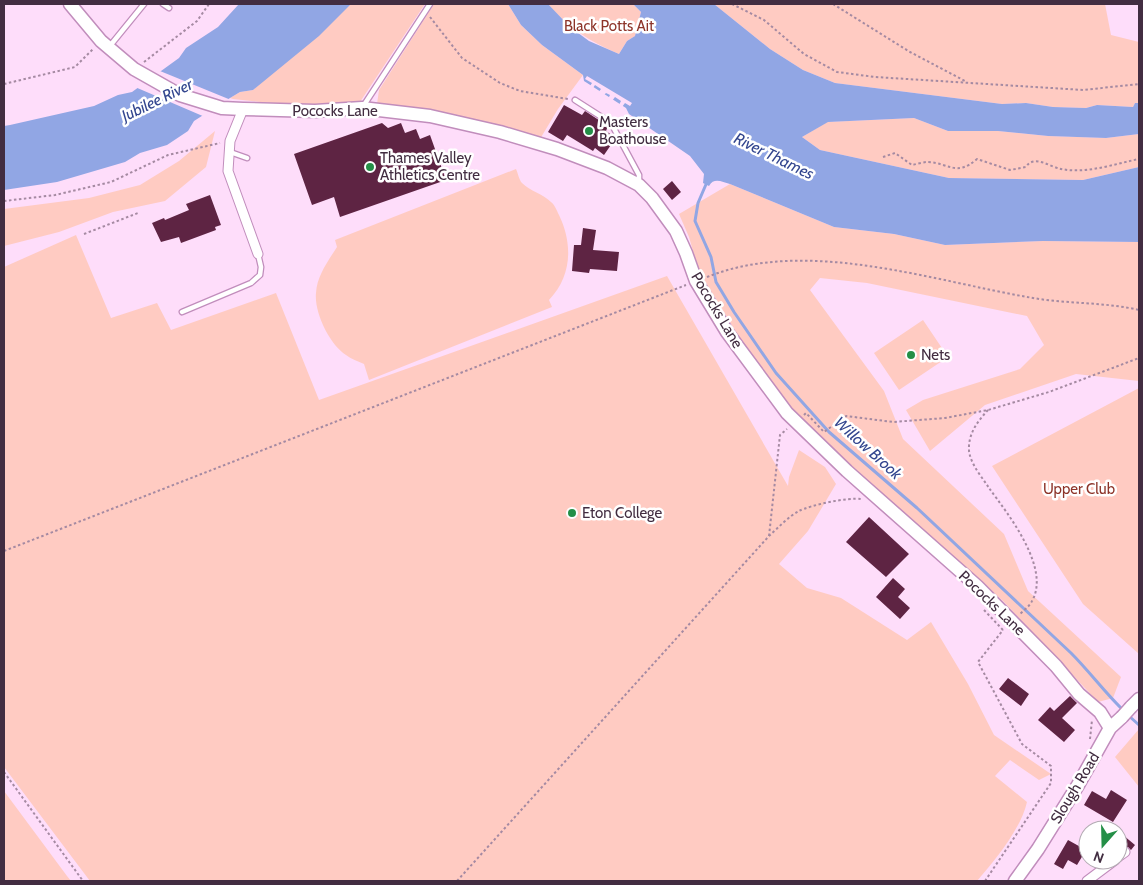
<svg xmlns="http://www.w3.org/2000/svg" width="1143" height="885" font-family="Cabin,sans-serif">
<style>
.green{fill:#ffcbc2}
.water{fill:#91a6e4}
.pier{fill:#feddfa}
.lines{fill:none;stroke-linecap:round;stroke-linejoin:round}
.stream{stroke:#91a6e4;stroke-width:3}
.building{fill:#5e2443}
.service-casing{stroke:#c18dbc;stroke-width:7}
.minor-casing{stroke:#c18dbc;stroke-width:11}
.secondary-casing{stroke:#c18dbc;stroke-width:15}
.path{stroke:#a58aa2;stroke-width:2;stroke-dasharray:2.5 2.5;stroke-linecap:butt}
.service{stroke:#fff;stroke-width:4.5}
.minor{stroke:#fff;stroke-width:9}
.secondary{stroke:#fff;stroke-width:12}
.secondary-bridge-casing{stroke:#c18dbc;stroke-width:15;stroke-linecap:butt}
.secondary-bridge{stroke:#fff;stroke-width:12}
.poi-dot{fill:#248f47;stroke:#fff;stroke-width:2}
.labels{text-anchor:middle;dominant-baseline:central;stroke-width:5;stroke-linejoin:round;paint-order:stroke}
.park-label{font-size:15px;fill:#8d3429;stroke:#fff}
.street-label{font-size:15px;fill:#422d41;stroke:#fff}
.poi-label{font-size:15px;fill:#422d41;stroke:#fff;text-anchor:start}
.water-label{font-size:16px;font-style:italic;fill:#33468f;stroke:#fff}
</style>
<rect width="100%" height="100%" fill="#feddfa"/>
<path class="green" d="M351,4h74l-67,101h-71l-54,-6 -3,-1 10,-6 13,-2z
M434,4h74l13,21 21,20 41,30 -25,34 -18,30 -163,-35 2,-14z
M548,4h85l8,8 -6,24 -8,5 -8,13c-31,-14 -48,-24 -71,-50z
M714,4h391l6,31 28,7v61h-4l-2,4 -36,-2 -11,3 -33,-1 -27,-4 -24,1 -167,-21 -32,-13 -33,-21z
M914,118l34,13h50l50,5 58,2 33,-4v33l-56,13 -134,-2 -129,-28 -18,-13 25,-15z
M215,131l-9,36 -41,34 -52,11 -54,20 -55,14v-37l85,-11 51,-13 39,-24z
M516,169c2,4 3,11 6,14 8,8 21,11 29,19 4,3 6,9 8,13 14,29 13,61 -10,85l3,7 -183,73 -5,-16c-6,-3 -13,-5 -18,-9 -16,-10 -32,-42 -30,-62 1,-17 12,-32 21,-46l-2,-7z
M730,184l104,43 60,7 51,11 98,-4 96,1v139l-63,-7 -91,31 -55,46 -24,-41 17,-10 97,-31 24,-24 -17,-29 -160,-33 -47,-5 -10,12 74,101 19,48 101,95 24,57 93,86 -8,21 -15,4 -95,-101 -142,-125 -67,-62 -53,-74 -42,-68 -10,-35 -10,-23z
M76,235l35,83 46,-15 14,27 105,-37 43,107 348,-124 121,210 1,-9 10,-27 26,17 11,17 -28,47 -29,33 28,24 34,10 66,42 24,-18 37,62 26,51 57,39 -12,6 -29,-20 -15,16 32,26c-6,27 -32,58 -50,79h-887l-86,-114v-500z
M923,320l25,37 -49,33 -25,-37z
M1139,388v266l-56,-50 -91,-138z
M1139,729v58l-24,-30z
M4,791l63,85 4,5h-67z"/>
<path class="water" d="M239,4h112l-32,32 -66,54 -13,2 -10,6 -36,23 -6,10 -21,14 -27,8 -15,9 -68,20 -53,8v-64l6,-1 84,-19 24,-11 14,-3 47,-34 7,-10 32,-21z
M508,4h40l22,23 19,14 30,13 8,-13 8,-5 6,-24 -8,-8h81l56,45 33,21 32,13 167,21 24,-1 27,4 33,1 11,-3 36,2 2,-4h4v31l-33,4 -58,-2 -50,-5h-50l-34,-13 -86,4 -26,15 18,13 129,28 134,2 56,-13v75l-96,-1 -98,4 -51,-11 -60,-7 -104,-43c-8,-2 -16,-7 -21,2l-6,-3 1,-9 -14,-18 -61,-42 -3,-6 -42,-27 -1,-6 -41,-30 -21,-20z"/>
<path class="pier" d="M160,71l71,29 -26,17 -70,-30z
M587,76l45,27 -2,3 -5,-3 -3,4 -3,-2 2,-4 -6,-4 -3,4 -4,-2 2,-4 -4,-2 -3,3 -5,-3 3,-4 -6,-4 -2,3 -3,-2 2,-3 -7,-4z"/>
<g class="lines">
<path class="stream" d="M707,182l-9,21 -3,18 16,36 5,25 18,30 42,61 53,59 88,76 154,145c19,19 34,40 53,58
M1129,716l10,9"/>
</g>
<path class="building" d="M564,105l18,10 3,-4 23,15 -2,5 7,5 2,3 -11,16 -9,-7 -2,3 -26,-16 -4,6 -15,-9z
M382,123l6,5 13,-5 4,10 11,-4 4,10 10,-4 16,45 -106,37 -6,-20 -22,8 -18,-51z
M672,181l9,11 -9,8 -9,-11z
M210,195l11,30 -6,2 1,3 -35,13 -2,-6 -18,5 -9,-19 12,-5 1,2 24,-10 -3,-6z
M583,228l13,2 -3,20 26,2 -2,19 -27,-2 -1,4 -17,-2 2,-26h7z
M869,517l40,37 -23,23 -40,-35z
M893,578l12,11 -7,8 12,11 -10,11 -24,-22z
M1008,678l21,16 -8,12 -22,-17z
M1070,696l7,7 -15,15 13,12 -11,12 -26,-22 12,-13 4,4z
M1111,790l16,10 -14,22 -29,-17 8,-14 14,8z
M1123,835l12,10 -4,5 -3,-3h-6l-4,-3v-3z
M1068,840l18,10 -9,15 -9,-5 -5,9 -9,-5z"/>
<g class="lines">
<defs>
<path id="service" d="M163,4l6,4
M109,47l35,-43
M575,100l36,23 28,52v9
M364,105l66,-101
M230,152l17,6
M182,312l69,-29 9,-8 1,-8 -3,-13"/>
<path id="minor" d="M243,109l-13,32 -2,30 30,83
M1118,857l7,-5
M1087,881l28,-21"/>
<path id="secondary" d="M70,4l31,37 33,28 46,26 42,13 21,1 72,2 47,-3 68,8 70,16 57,17 50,19 32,17 13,13 24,33 10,22 10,28 31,51 60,81 60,58 130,115 79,80 23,28 21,18 10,16
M1131,707l8,-8
M1015,881l23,-32 40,-64 32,-57 12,-11"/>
</defs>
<use href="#service" class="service-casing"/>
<use href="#minor" class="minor-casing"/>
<use href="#secondary" class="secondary-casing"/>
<path class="path" d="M732,4l32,16 40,34 33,18 38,5 208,13 56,-6
M833,4l77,48 55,29
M430,17l32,41 38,25 20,8 48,8
M144,62l53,-41 12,-17
M4,84l71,-17 19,-19
M883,157l12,-4 17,12c5,-1 11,-3 16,-3 21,1 28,15 49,-3l33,11 16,-3c8,-13 24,0 35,2 26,5 53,-5 78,-10
M4,201l51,-6 56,-13 57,-27 52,-12
M84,234l54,-21
M707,277c100,-40 225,4 326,21 35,6 72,4 106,12
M988,410c-11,12 -20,24 -19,41 2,14 13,26 20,37 19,26 62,80 43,113 -2,5 -9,10 -13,14
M804,415l2,-2 18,19 22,-16 47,6 52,-4 43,-8 61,-18 90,-34
M769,536l11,-101 7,-6
M4,551l682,-266
M984,610l19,20
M1090,739l2,-19
M4,772l79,109
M457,881l312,-345c9,-8 20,-20 30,-25 11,-6 50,-14 62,-12
M985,881l66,-98v-17l-29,-22 -44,-82 25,-32"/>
<use href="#service" class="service"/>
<use href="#minor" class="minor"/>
<use href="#secondary" class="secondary"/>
<defs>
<path id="secondary-bridge" d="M1122,717l9,-10"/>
</defs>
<use href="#secondary-bridge" class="secondary-bridge-casing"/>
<use href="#secondary-bridge" class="secondary-bridge"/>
</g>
<g class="poi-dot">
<circle cx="589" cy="131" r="5"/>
<circle cx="370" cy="167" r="5"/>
<circle cx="911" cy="355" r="5"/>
<circle cx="572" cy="513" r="5"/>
</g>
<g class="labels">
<g class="park-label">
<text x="609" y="26">Black Potts Ait</text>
<text x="1079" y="489">Upper Club</text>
</g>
<g class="street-label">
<text x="335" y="111">Pococks Lane</text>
<text transform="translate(717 310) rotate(59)">Pococks Lane</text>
<text transform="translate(992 603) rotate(44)">Pococks Lane</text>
<text transform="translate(1075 788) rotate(-59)">Slough Road</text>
</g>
<g class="poi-label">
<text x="599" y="122">Masters<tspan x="599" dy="17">Boathouse</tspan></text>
<text x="380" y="158">Thames Valley<tspan x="380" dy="17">Athletics Centre</tspan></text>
<text x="921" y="355">Nets</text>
<text x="582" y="513">Eton College</text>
</g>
<g class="water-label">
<text transform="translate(157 100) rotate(-26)">Jubilee River</text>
<text transform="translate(774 156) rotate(26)">River Thames</text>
<text transform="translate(868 448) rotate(42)">Willow Brook</text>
</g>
</g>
<rect width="1143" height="885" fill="none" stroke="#422d41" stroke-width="10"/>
<g transform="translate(1103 845) rotate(200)"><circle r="24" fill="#ffffff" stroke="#b3abb3"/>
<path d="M0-4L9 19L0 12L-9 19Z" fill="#248f47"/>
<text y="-8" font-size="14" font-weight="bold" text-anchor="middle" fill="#422d41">N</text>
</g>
</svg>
